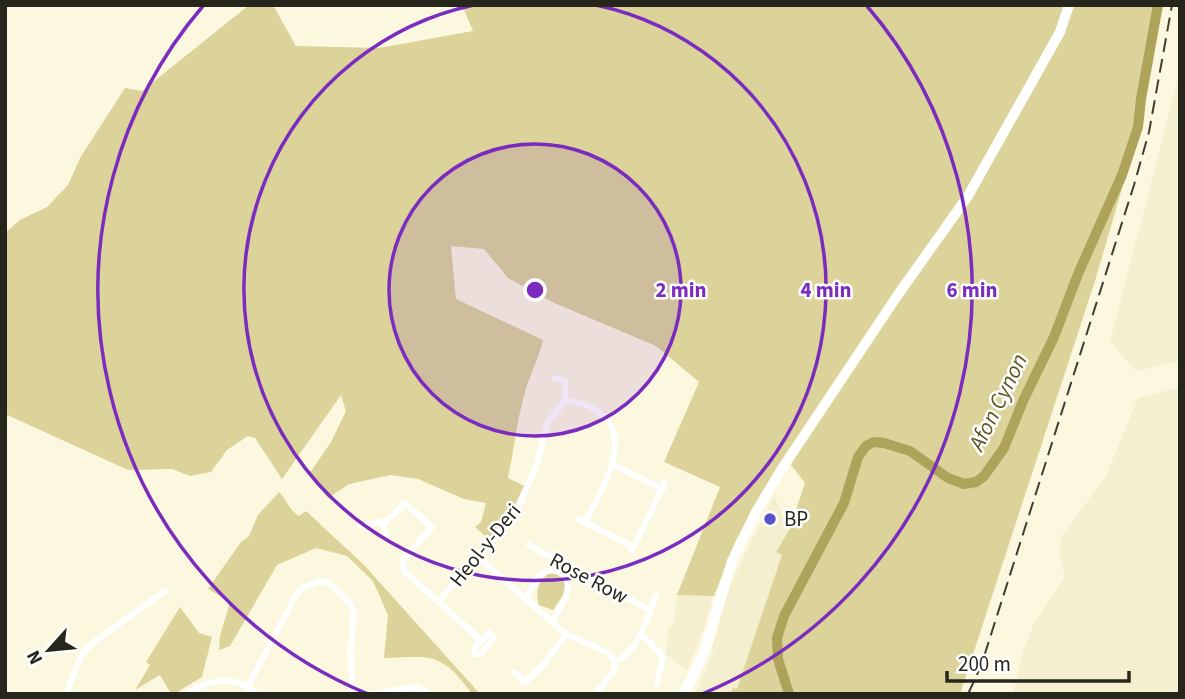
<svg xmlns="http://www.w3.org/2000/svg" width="1185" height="699" font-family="'Source Sans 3',sans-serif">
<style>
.built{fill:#f4efce}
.green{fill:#dbd39a}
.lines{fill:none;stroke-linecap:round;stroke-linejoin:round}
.river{stroke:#aea35a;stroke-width:10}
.street{stroke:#fff;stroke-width:6}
.primary{stroke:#fff;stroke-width:10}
.rail{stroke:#403f33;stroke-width:2;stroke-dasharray:14 7;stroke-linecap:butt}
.ring{fill:none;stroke:#7b2cbf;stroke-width:3.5}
.poi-dot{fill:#5a54cc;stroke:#fff;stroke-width:2.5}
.labels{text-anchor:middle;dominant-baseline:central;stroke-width:5;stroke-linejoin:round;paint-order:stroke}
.poi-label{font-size:21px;fill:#27261c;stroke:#fff;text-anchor:start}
.street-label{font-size:21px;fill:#27261c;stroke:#fff}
.water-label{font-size:23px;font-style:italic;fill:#5f5720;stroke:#fff}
.centre{fill:#7b2cbf;stroke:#fff;stroke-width:3.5}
.ring-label{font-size:21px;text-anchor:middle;font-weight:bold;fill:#7b2cbf;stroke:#fff;stroke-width:5;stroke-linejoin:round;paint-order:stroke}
</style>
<rect width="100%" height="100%" fill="#fcf8df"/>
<path class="built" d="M1180,71v290l-44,10 -26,-29z
M1180,387v307h-167l11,-46 10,-24 31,-48 -6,-21 2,-18 45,-61 32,-78z
M774,495l9,21 8,7 -15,29 6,3 -45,134 -4,-1 -3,6h-35l19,-45 -2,-1 19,-65z
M677,595l36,1 -8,29 -18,46 -21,-17 3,-27 5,-1z"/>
<path class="green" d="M249,5h24l23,41 83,2 94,-17 -11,-26h699l-21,122 -45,154 -135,413h-230l3,-6 4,1 45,-134 -6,-3 14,-24 15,-45 -20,-26 -49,83 -22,56 -37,-1 43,-108 -56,-25 35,-80 -43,-36 -104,-44 -44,-24 -24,-29 -33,-3 5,53 87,41c-4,18 -13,34 -18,52 -8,28 -11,57 -17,86l16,8 -12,25 -22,26 -5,-1 -10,-9 6,-5 5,-19 -22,-4 -46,-20 -27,-4 -42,9 -21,14 -19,-24 22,-32 15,-31 -5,-16 -59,84 -27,-41 -7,-2 -21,14 -16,22 -21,4 -18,-7 -44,1 -123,-56v-181l15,-13 27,-13 21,-22 12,-27 45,-70 17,3z
M279,492c8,8 10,18 20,24l7,-5 58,54 116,129h-8c-30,-42 -40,-38 -88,-36l4,-43 -15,-34 -26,-25 -31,-8 -39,17 -47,81 -11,4 1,-14 10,-34 -22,-13 33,-47 8,-6 9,-21z
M550,573l7,1 9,10v7l-13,19 -14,-5c-4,-12 -1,-25 11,-32z
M180,607l19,26 13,4 -10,40 -28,17h-3l-11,-19 -25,15 15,-25 -4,-3z"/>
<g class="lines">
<path class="river" d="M789,694l-11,-35 -1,-21 7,-22 60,-113 14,-46 8,-11 8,-4 10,1 26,8 38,27 16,6 12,-2 8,-6 20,-28 19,-47 31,-64 24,-63 44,-99 16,-48 3,-28 17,-94"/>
<path class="street" d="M555,378l10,3v20
M612,464l51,25
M578,519l56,28
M383,523l3,11
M360,526l27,-5 18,-18 27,24 -29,33 1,11 77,69
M529,545l121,65
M632,551l33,-69
M479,558l87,76 43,19 6,9
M525,600c12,-19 16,-39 41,-25 6,19 -5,31 -14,46
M438,602l78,-89 22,-52 9,-38 18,-22c12,0 21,3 31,9 42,26 4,82 -11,113
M489,633l5,4 -13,17h-6l-1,-6z
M640,633l23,23 -6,28
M514,672l11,10 20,-19 21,-29
M248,686l47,-89 7,-9 18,-7 9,2 20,19 5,11 -4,42 4,39
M66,694l15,-38 10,-12 74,-53
M187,694c23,-15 48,-20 70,0
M372,694l45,-7 13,7
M595,694l19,-23 1,-9c24,-10 31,-43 41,-66"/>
<path class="primary" d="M684,694l21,-44 27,-89 24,-49 25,-42 116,-174 71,-100 92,-164 9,-27"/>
<path class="rail" d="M968,694l13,-28 153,-481 15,-53 23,-127"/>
</g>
<circle cx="535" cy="290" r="146" fill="#7b2cbf" fill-opacity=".12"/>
<g class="ring">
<circle cx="535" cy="290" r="146"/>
<path d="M596 5A291 291 0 1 1 474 5"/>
<path d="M368 694A437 437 0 0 1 203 6M867 6A437 437 0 0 1 702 694"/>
</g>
<circle class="poi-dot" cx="770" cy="519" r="7"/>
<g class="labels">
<g class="poi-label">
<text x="784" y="519">BP</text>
</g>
<g class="street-label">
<text transform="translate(485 545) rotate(-51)">Heol-y-Deri</text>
<text transform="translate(589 578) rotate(28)">Rose Row</text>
</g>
<g class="water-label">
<text transform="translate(998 402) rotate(-64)">Afon Cynon</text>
</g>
</g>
<circle cx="535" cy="290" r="10" class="centre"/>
<g class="ring-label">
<text x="681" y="297">2 min</text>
<text x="826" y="297">4 min</text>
<text x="972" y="297">6 min</text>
</g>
<rect width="1185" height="699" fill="none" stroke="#27261c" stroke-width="14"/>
<g transform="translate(49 650) rotate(243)" stroke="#ffffff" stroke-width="5" paint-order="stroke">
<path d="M0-5L12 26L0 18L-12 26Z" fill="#27261c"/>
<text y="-10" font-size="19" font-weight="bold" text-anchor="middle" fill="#27261c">N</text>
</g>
<path d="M947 671v10h182v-10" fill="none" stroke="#27261c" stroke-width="3.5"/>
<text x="958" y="671" font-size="21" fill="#27261c" stroke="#ffffff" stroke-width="5" paint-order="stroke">200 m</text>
</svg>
